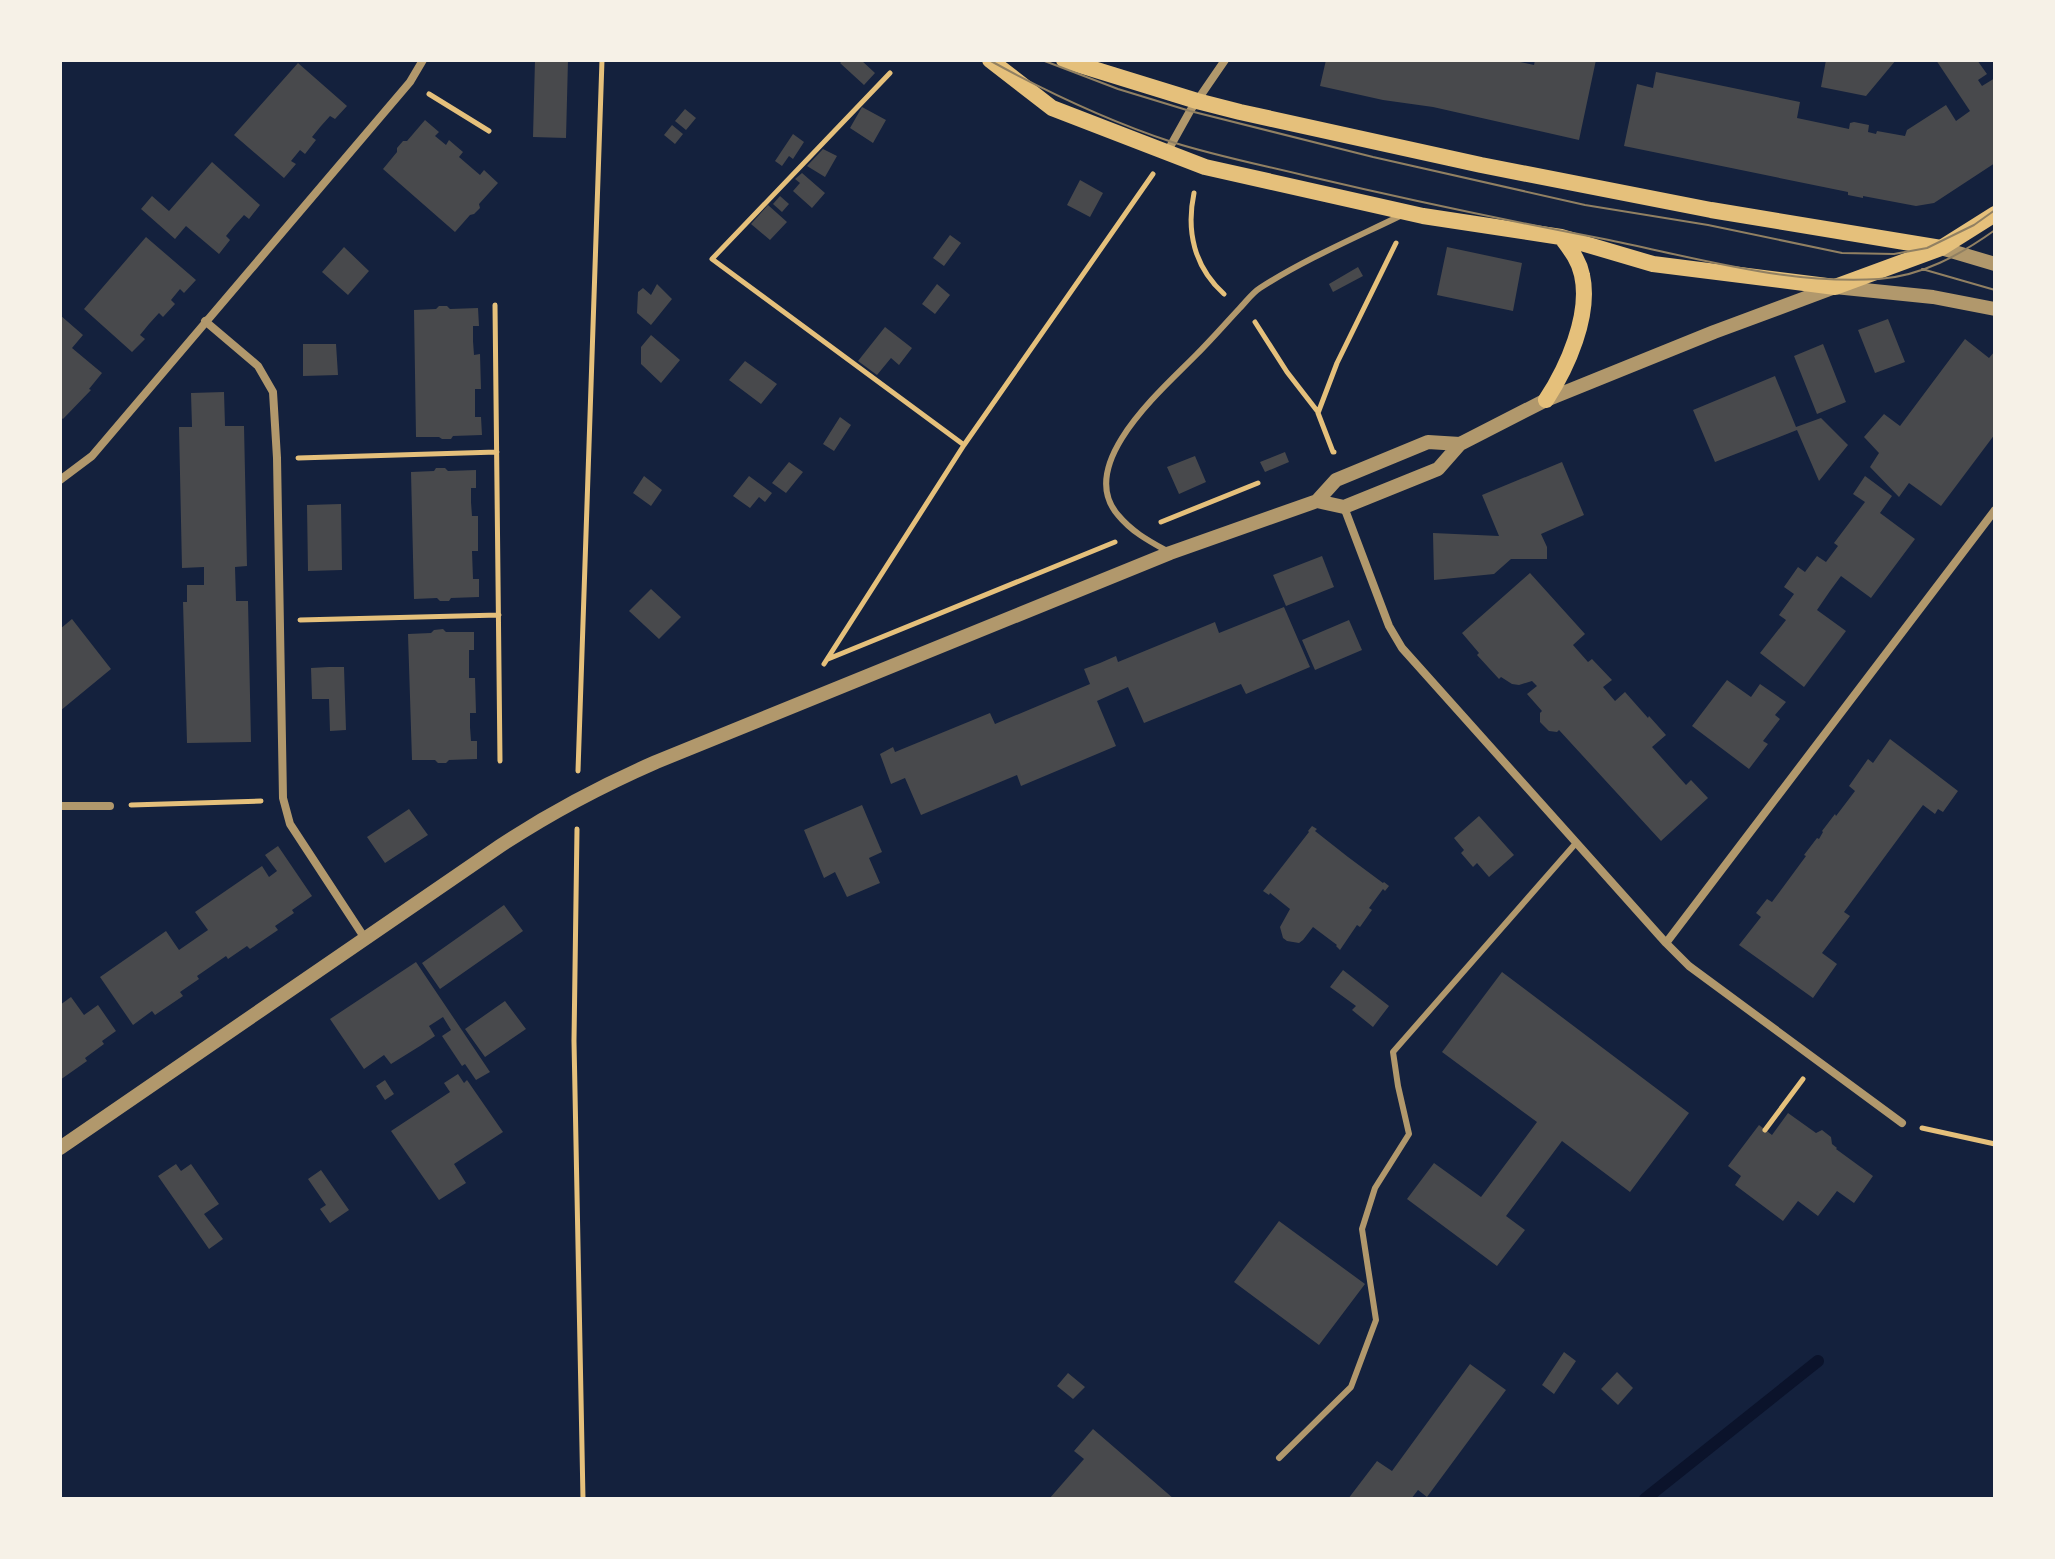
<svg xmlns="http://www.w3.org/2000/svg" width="2055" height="1559" font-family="Bitter,serif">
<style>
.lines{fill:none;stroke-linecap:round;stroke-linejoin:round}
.stream{stroke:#0b132b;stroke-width:12}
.building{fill:#48494c}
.path{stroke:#e5c07b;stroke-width:5}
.service{stroke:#b1986c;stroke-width:6}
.minor{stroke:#b1986c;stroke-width:8}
.tertiary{stroke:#b1986c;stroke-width:14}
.secondary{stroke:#e5c07b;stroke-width:16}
.tram{stroke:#918062;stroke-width:2}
</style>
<rect width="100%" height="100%" fill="#14213d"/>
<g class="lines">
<path class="stream" d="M1645,1499l173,-138"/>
</g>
<path class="building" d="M535,60h33l-2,78 -33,-1z
M843,60h18l14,13 -11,12 -24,-22z
M1326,60h185l23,5 1,-5h61l-17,80 -146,-33 -50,-7 -63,-14z
M1826,60h70l-30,36 -45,-9z
M1936,60h41l10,14 -9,6 4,6 13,-8v85l-61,40 -18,3 -53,-10v2l-15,-3v-3l-224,-46 13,-62 16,4 3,-16 144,30 -3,16 52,11 1,-6 4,-1 15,3 -1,7 8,2 1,-3 28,5 2,-6 39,-25 10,16 14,-10z
M298,63l49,43 -12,13 -5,-3 -9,10 -9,11 4,3 -11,14 -5,-4 -9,11 5,3 -12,14 -50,-43z
M862,107l24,13 -13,23 -23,-15z
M685,109l11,9 -10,12 -11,-9z
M425,120l14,12 -4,4 11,9 3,-5 14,12 -4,5 21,18 4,-5 14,13 -19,21 1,4 -6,6 -4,1 -15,17 -72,-63 14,-17v-4l6,-7h4z
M672,125l11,9 -8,10 -11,-9z
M793,134l11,8 -11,17 -4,-3 -7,10 -7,-5z
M823,149l14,7 -12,21 -18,-11z
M212,162l48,43 -11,14 -5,-4 -9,10 -9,11 4,4 -11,14 -33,-28 -11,13 -34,-30 11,-13 17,15z
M802,173l23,20 -13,15 -19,-17 7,-8 -5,-4z
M1080,180l23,13 -13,24 -23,-12z
M780,196l9,8 -7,8 -9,-8z
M768,205l19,17 -17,18 -19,-16z
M950,235l11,8 -17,23 -11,-8z
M146,237l50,43 -12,13 -4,-4 -9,11 4,4 -12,13 -4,-4 -10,11 -9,11 5,4 -13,13 -48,-43z
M344,247l25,24 -21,24 -26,-23z
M1447,247l75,16 -9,48 -76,-16z
M1358,267l5,9 -30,16 -4,-8z
M657,284l15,15 -21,26 -14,-12 1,-21 5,-4 8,7z
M937,284l13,11 -15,19 -13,-10z
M439,306h8l3,3 28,-1 1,18h-6v15l1,14 6,-1 1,35h-6v28h6l1,18 -29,1 -2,3h-9l-3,-2h-23l-2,-127 22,-1z
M60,315l23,20 -11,13 30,25 -13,16 2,1 -28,29 -3,-2z
M1888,319l17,43 -30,11 -17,-43z
M885,327l27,21 -13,17 -8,-7 -14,17 -19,-14z
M651,335l29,25 -19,23 -20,-19v-17z
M1965,339l24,19 6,-7v83l-54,72 -32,-23 -10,14 -29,-30 9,-14 -15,-16 20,-23 16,12z
M303,344h33l2,31 -35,1z
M1823,344l23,58 -29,12 -23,-58z
M745,361l32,23 -16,20 -32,-24z
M1775,376l21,51 25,-9 27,27 -29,36 -22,-51 -82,32 -22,-52z
M224,392l1,34h19l3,140 -12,1 1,34h12l3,141 -64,1 -4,-141h4v-17h17v-18l-22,1 -3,-141h13l-1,-34z
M840,417l11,8 -17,26 -11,-7z
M1285,452l4,10 -24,10 -5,-10z
M1195,456l11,26 -27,12 -12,-27z
M789,462l14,10 -17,21 -14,-10z
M1562,462l22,53 -43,19 6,13v12h-36l-17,15 -60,6 -1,-47 66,3 -17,-41z
M436,468h9l3,3 28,-1v18h-5v14l1,14h6v35h-6l1,28h6v18l-28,1 -2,3h-9l-3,-3 -23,1 -3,-127 23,-1z
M644,476l18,14 -11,16 -18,-13z
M749,476l23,17 -7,9 -6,-5 -9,11 -17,-12z
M1865,476l27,20 -12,17 35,26 -44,59 -30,-22 -11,15 -13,19 29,21 -42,56 -44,-34 26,-33 -7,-5 15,-21 -10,-7 14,-20 7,5 12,-16 9,6 12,-16 -4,-3 31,-41 -12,-8z
M341,504l1,66 -34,1 -1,-66z
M1322,556l12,31 -48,19 -13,-31z
M1530,573l55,61 -12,11 15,17 4,-3 20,21 -9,7 12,14 10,-9 23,26 1,-2 17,19 -14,12 34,38 5,-5 17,18 -47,43 -102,-111 -2,2 -8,-1 -9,-9v-9l2,-2 -15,-17 10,-8 -5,-5 -13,4 -7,-1 -11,-7 -2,2 -22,-24 2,-2 -17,-20z
M651,589l30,28 -22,22 -30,-28z
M1284,607l26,60 -64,27 -5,-10 -97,39 -16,-36 -31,14 19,45 -95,40 -4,-11 -96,40 -16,-37 -14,6 -11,-30 13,-7 2,5 95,-39 5,11 95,-40 -6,-15 16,-6 16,-7 2,6 97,-40 4,11z
M72,619l39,50 -51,42v-82z
M1349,620l13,30 -47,20 -13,-30z
M443,629l3,3h28v18h-5v28h6l1,35h-6v14l1,14h6v18l-28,1 -3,3h-8l-3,-3h-23l-4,-126 23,-1 3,-3z
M329,667h15l2,63 -16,1 -1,-32h-17l-1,-31z
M1727,680l24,17 9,-13 26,18 -11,13 5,4 -17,22 5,3 -19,25 -57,-43z
M1890,739l68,52 -15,21 -5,-3 -3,5 -12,-9 -79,107 6,4 -28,37 15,11 -24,34 -74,-53 22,-28 -5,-4 11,-14 5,3 34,-46 -2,-1 13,-17 2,1 4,-7 -1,-1 13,-17 1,2 19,-25 -6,-5 19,-27 5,4z
M862,805l20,47 -13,6 11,25 -33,14 -12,-25 -11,6 -20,-48z
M409,809l19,26 -43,28 -18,-26z
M1479,816l35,39 -25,22 -12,-14 -4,4 -12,-14 3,-3 -10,-12z
M1312,826l5,3 -2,2 33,26 35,26 1,-1 5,4 -4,5 -2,-2 -14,19 3,2 -12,17 -3,-2 -17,25 -4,-4 1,-1 -24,-18 -10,13 -4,3 -12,-2 -4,-3 -3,-11 10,-18 -20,-16 -1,2 -6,-4 46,-59 -1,-1z
M278,846l34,50 -20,14 2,3 -19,13 3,4 -28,19 -3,-3 -19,13 -2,-3 -29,20 2,3 -19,13 3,4 -28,19 -3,-4 -19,14 -33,-48 66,-46 13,19 29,-20 -13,-18 67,-46 7,11 8,-6 -12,-16z
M504,905l19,26 -83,58 -18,-26z
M416,962l74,110 -14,8 -11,-16 -3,2 -20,-30 9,-6 -8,-13 -14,9 6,10 -15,10 -29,18 -7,-9 -20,14 -34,-50z
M1343,970l46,36 -16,21 -21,-17 4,-4 -26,-19z
M1502,972l187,141 -59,79 -68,-51 -56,75 19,14 -28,36 -90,-67 27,-36 47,34 56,-75 -95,-70z
M71,997l13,18 14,-10 18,26 -14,10 2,3 -19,14 2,3 -27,19v-75z
M505,1001l21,28 -41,28 -20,-28z
M458,1074l6,9 3,-3 36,52 -49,32 12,19 -27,17 -48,-69 59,-39 -6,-9z
M385,1080l9,14 -9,6 -9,-14z
M1788,1113l28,20 6,-3 9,7 1,7 5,4 -1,1 37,27 -19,27 -17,-12 -19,25 -20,-15 -15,20 -48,-36 6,-9 -13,-10 31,-41 13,10z
M176,1164l5,7 10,-7 28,40 -15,10 19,25 -14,10 -51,-73z
M321,1170l28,40 -19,13 -10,-14 6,-4 -18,-26z
M1279,1221l86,63 -46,61 -85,-63z
M1564,1352l12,9 -22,33 -12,-9z
M1470,1364l36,26 -79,107 -9,-7 -7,9h-63l29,-38 15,10z
M1617,1372l16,16 -15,17 -17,-16z
M1068,1373l17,14 -12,12 -16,-13z
M1093,1429l81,70h-125l35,-40 -10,-8z"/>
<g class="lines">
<path class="path" d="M890,73l-178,186 252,186
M429,94l60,37
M1194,193c-8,38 0,74 30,101
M495,305l5,456
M1255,322l32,50 31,40
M1334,452h-1l-15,-39 19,-50 59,-120
M298,458l199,-6
M1161,522l97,-39
M300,620l199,-5
M828,659l287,-117
M824,664l140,-219 189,-271
M578,771l24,-711
M131,805l130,-4
M577,829l-3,212 9,458
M1922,1128l73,16
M1765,1130l38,-51"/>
<path class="service" d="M1167,551c-18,-10 -35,-19 -49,-36 -44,-51 46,-127 79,-161 14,-14 28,-30 42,-45 7,-7 13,-16 21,-21 45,-29 95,-50 142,-73
M1279,1458l72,-71 25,-67 -14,-91 13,-41 34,-54 -11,-48 -5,-34 183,-209"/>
<path class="minor" d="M1166,154l24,-43 35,-51
M205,321l53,45 15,26 4,66 6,340 7,26 76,116
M60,480l32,-24 318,-374 13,-22
M1344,507l45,119 13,22 264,295 23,23 213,157
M60,806h50
M1666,943l329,-433"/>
<path class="tertiary" d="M1941,248l54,16
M1317,501l27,6 94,-38 22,-25 86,-44 168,-68 121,-45 98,10 62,12
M60,1148l440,-302c50,-33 101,-60 156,-84l514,-209 147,-52 19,-21 92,-38 32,2"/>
<path class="secondary" d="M990,60l62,48 153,59 218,49 138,21 92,27 182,23 106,-39 54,-34
M1064,60l133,41 43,11 241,53 230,45 230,38
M1546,400c21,-32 45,-85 36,-125 -3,-15 -12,-26 -21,-38"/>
<path class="tram" d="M989,60c58,32 120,61 183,82 44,14 90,23 135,34 98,23 197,44 297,63 89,18 183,46 275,40 43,-3 81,-24 116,-49
M1042,60l76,29 72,22 183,46 212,48 123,20 134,28 52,1 33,-6 47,-23 21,-15
M1922,269l73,21"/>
</g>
<rect width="2055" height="1559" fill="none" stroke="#f6f1e7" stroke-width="124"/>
</svg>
